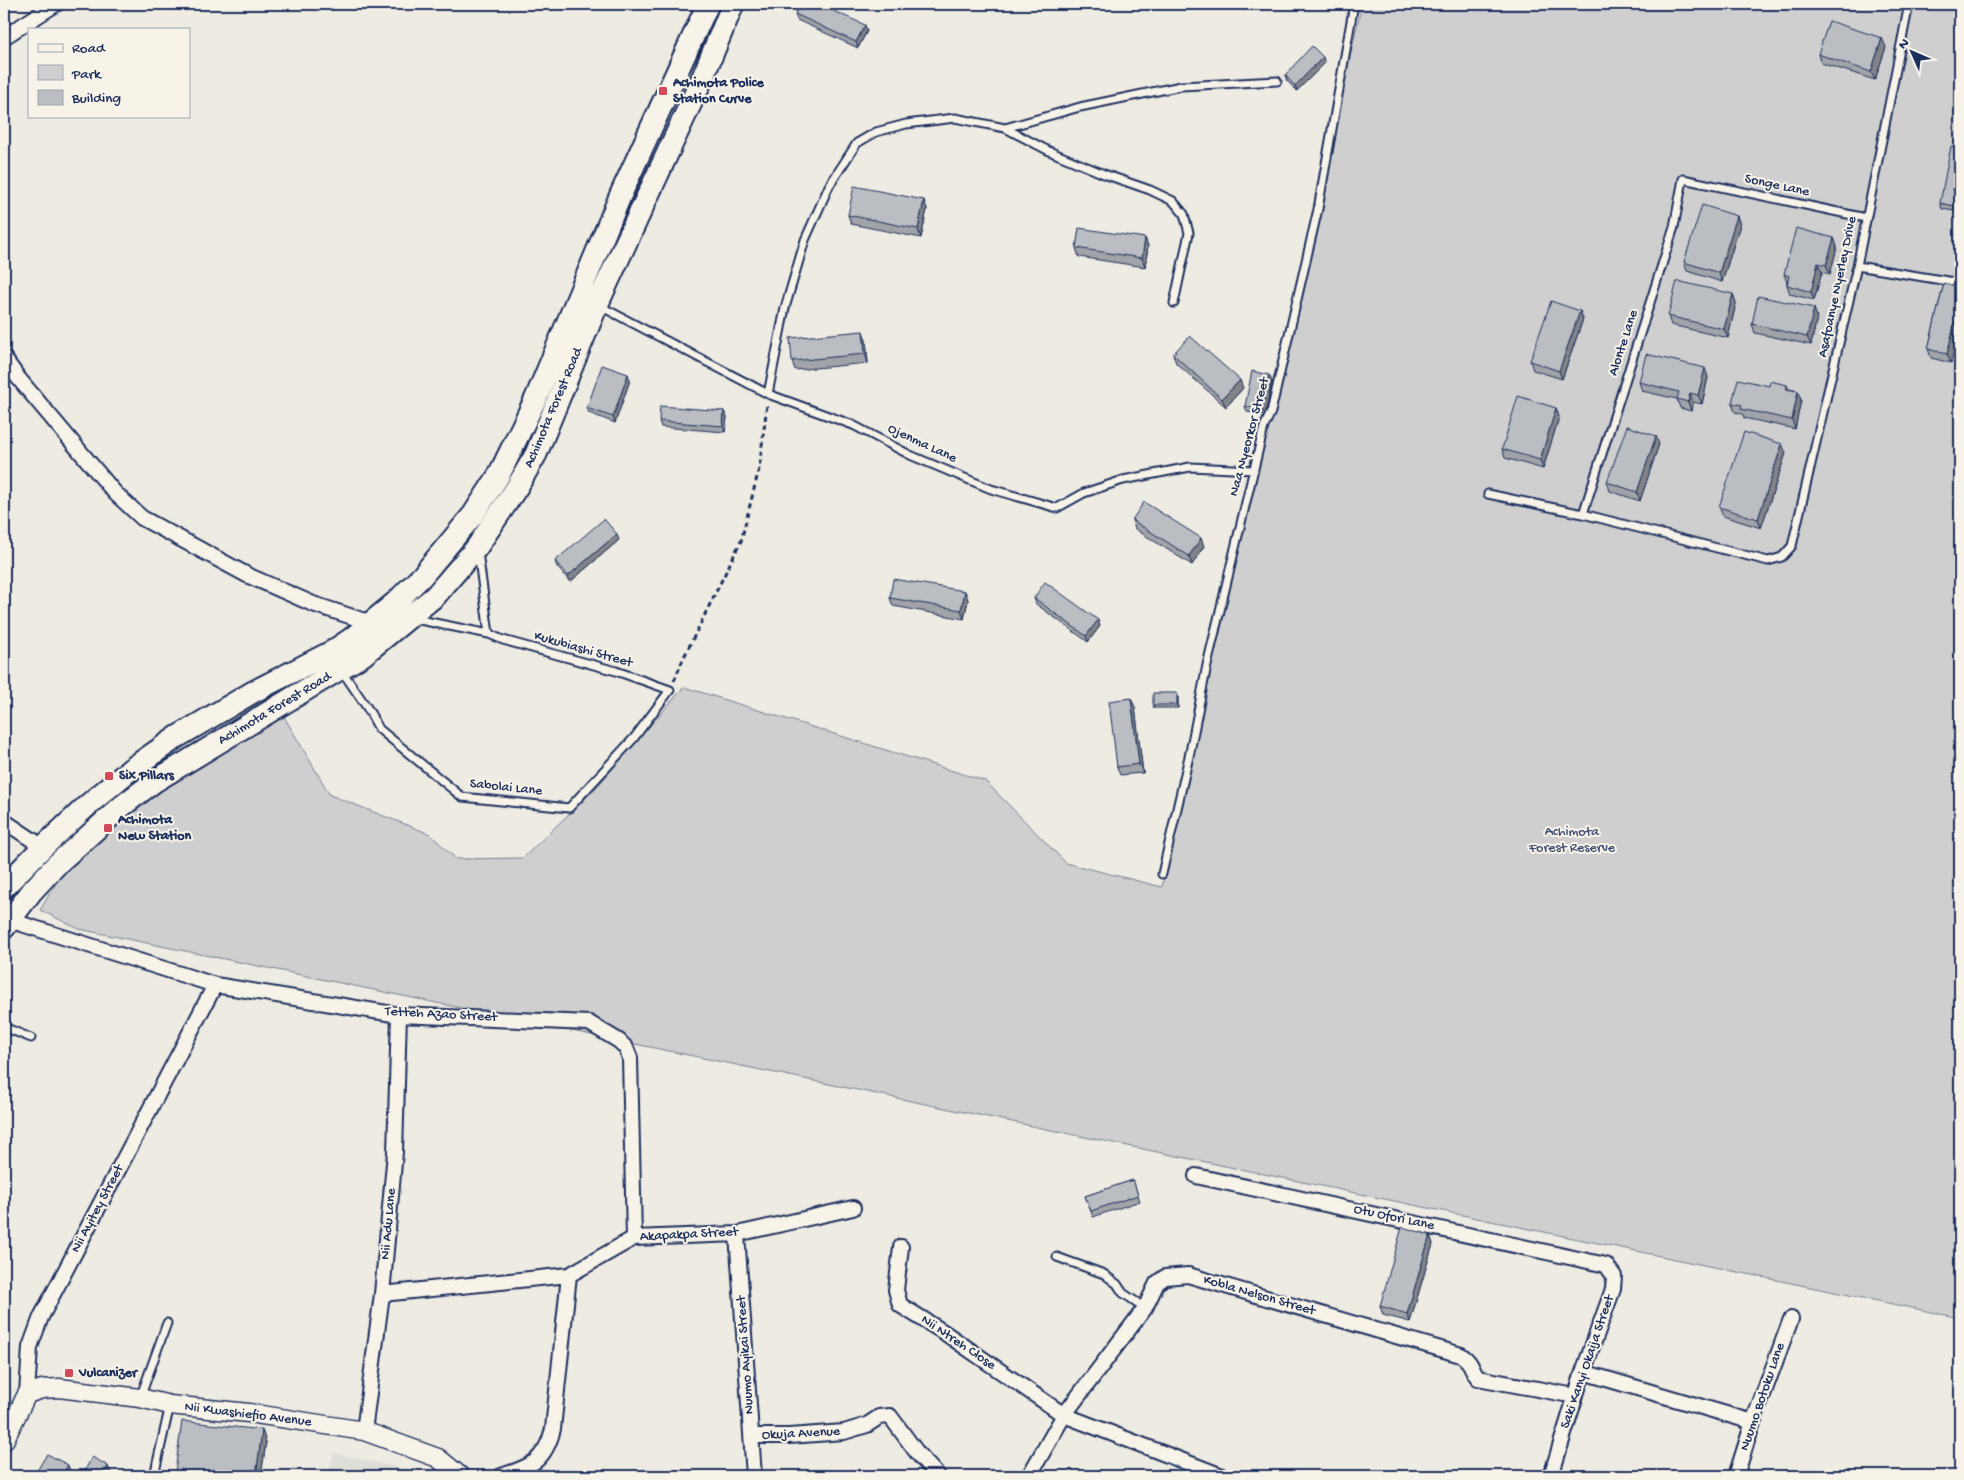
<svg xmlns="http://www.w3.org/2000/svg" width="1964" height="1480" font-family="'Gochi Hand',sans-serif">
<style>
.built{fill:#deddd8}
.green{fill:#cfcfcf;stroke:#757f96}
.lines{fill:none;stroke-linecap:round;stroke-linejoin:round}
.service-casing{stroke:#1b2f5e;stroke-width:11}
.minor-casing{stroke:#1b2f5e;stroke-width:18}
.tertiary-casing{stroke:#1b2f5e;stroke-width:21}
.primary-casing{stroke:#1b2f5e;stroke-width:25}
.path{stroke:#1b2f5e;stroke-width:3;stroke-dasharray:5 4;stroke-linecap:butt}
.service{stroke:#f7f3e8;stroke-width:7}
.minor{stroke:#f7f3e8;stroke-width:14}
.tertiary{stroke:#f7f3e8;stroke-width:18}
.primary{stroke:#f7f3e8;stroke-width:21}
.wall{fill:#a0a3a7;stroke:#1b2f5e}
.shaded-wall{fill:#828488;stroke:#1b2f5e}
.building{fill:#babdc2;stroke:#1b2f5e}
.poi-dot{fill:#d1495b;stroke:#f7f3e8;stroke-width:2}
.labels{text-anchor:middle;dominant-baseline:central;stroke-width:4;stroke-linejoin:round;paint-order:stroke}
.poi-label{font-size:14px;font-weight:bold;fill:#1b2f5e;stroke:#f7f3e8;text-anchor:start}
.street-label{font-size:14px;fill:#1b2f5e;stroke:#f7f3e8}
.park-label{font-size:14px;fill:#3f4f75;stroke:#f7f3e8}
</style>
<rect width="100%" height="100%" fill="#eeebe2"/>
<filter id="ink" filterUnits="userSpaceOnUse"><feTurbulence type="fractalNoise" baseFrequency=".02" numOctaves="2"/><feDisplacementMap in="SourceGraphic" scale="10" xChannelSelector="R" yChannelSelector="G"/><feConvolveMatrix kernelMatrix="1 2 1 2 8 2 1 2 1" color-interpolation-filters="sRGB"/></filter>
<g filter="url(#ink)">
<path class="built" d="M334,1453l88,20 3,3h-97z"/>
<path class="green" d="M1362,4h598v1314l-1881,-389 -39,-19 25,-42 108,-92 110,-61 47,80 100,39 26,25 67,-1 72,-69 89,-102 301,94 81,82 96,24z"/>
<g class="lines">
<defs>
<path id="service" d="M1005,128l75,-21 101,-21 96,-5
M1857,266l103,17
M600,306l168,88 85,31 57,30 81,34 66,19 27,-15 39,-13 67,-13 64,3
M768,394l17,-86 20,-68 24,-54 28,-43 19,-11 30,-8 49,-6 50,10 44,23 55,23 46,16 23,11 11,13 5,19 -15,70
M1488,494l95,20 185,47 14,-4 10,-11 65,-280 52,-262
M1583,514l91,-287 9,-48 183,39
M478,552l11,82
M342,671l26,38 11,20 83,68 107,11 65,-70 36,-48 -54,-19 -113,-31 -14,-6 -74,-15
M1162,874l28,-122 17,-87 57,-238 7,-15 47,-203 36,-205
M4,1027l27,11
M1057,1257l47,17 13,10 6,9 22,15
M140,1398l27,-75
M154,1476l16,-71"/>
<path id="minor" d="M4,37l52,-33
M4,358l15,21 96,114 27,25 105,57 66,29 58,19
M4,821l39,26
M9,920l206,65 184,30 190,8 30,18 7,7 4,10 4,180
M1196,1176l410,89 8,11 -1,13 -30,83 -32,104
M737,1234l17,242
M901,1247l-5,43 4,15 45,28 119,82 158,61
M382,1294l187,-19 65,-37 103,-4 116,-26
M1583,1372l170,50
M27,1394l3,-47 11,-30 174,-332
M364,1431l18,-137 13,-142 4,-137
M752,1436h37l55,-4 23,-7 12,-8 11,-1 28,38 20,22
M501,1476c30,-9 44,-15 52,-47l16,-154
M1029,1476l35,-61 81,-107 12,-25 8,-6 23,-2 273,80c13,9 9,14 17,23l97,18
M1736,1476l17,-54 38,-103"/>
<path id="tertiary" d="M4,1441l23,-47 15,-5 17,-1 81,10 30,7 79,8 115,18 74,27 22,18"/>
<path id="primary" d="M4,887l39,-40 46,-43 42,-35 46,-32 76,-45 80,-41 18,-12 45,-37 26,-26 51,-61 26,-40 37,-77 85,-204 87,-190
M4,928l28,-37 25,-27 65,-58 33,-25 208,-126 72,-59 42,-49 40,-60 19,-33 61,-149 105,-226 31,-75"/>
</defs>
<use href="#service" class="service-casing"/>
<use href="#minor" class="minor-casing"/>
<use href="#tertiary" class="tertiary-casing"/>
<use href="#primary" class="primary-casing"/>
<path class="path" d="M674,681l10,-24 57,-116 18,-72 8,-64"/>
<use href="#service" class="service"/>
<use href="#minor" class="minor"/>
<use href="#tertiary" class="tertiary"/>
<use href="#primary" class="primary"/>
</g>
<path class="wall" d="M795,14l72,17 -9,17 -61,-28z
M1886,47l-11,33 -54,-17 -3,-9z
M1325,63l-28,28 -10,-10 -2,-6z
M1956,191h4v21l-18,-3 -2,-6z
M924,200l3,9 -6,29 -70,-14 -3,-9z
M1737,216l3,9 -18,57 -35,-11 -3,-9z
M1145,238l3,8 -3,21 -66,-10 -3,-9z
M1834,238l3,9 -7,27 -8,-2 -8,28 -24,-6 -3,-9v-2l-3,-9z
M1944,283l7,80 -20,-5 -3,-9z
M1733,294l3,9 -8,35 -57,-13 -3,-9z
M1580,311l3,8 -21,60 -29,-9 -3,-9z
M1817,317l-6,28 -56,-12 -3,-9z
M866,340l2,23 -73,7 -3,-9z
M1173,354l70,34 -17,19 -50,-44z
M1708,377l-6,27 -9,-2 -2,9 -11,-3 -3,-9 -35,-8 -3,-9z
M630,380l-15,43 -26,-10 -2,-5z
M1272,381l-7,34 -18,-3 -2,-6z
M1787,385l2,4 9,2 3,9 -6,29 -51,-11 -1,-4 -8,-2 -3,-9 37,-17z
M1556,408l3,9 -16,52 -38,-11 -3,-9z
M724,411l3,6 -2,15 -64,-5 -2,-6z
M1659,444l-19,57 -30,-10 -3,-9z
M1786,453l-25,75 -38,-12 -4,-9z
M1132,520l72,26 -12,19 -57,-36z
M619,540l-49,42 -13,-15 -2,-6z
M965,591l3,9 -4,19 -71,-13 -3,-8z
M1034,598l66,28 -12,16 -52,-38z
M1178,696v12h-24l-1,-3z
M1135,707l8,66 -23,2 -3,-8z
M1133,1180l7,21 -47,16 -8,-21z
M1430,1235l3,9 -23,78 -27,-7 -3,-9z
M262,1430l4,12 -5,34h-84l-2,-4z"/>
<path class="shaded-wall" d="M865,25l2,6 -9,17 -2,-6z
M1882,38l4,9 -11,33 -4,-8z
M1323,57l2,6 -28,28 -2,-5z
M1960,153v16l-5,27 -2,-6z
M924,200l3,9 -6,29 -3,-9z
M1737,216l3,9 -18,57 -3,-9z
M1145,238l3,8 -3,21 -3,-9z
M1834,238l3,9 -7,27 -4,-9z
M1818,263l4,9 -8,28 -3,-8z
M1733,294l3,9 -8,35 -4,-9z
M1960,302v22l-9,39 -4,-9z
M1814,308l3,9 -6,28 -4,-8z
M1580,311l3,8 -21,60 -3,-8z
M863,331l3,9 2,23 -3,-9z
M1705,368l3,9 -6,27 -4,-9z
M628,374l2,6 -15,43 -2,-6z
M1269,375l3,6 -7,34 -3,-5z
M1240,380l3,8 -17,19 -4,-8z
M1798,391l3,9 -6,29 -3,-9z
M1690,393l3,9 -2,9 -3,-9z
M1556,408l3,9 -16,52 -3,-9z
M724,411l3,6 -2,15 -2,-6z
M1656,436l3,8 -19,57 -3,-9z
M1782,444l4,9 -25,75 -3,-9z
M617,534l2,6 -49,42 -2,-6z
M1201,538l3,8 -12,19 -3,-9z
M965,591l3,9 -4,19 -3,-9z
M1098,620l2,6 -12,16 -2,-6z
M1177,693l1,3v12l-1,-3z
M1131,698l4,9 8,66 -4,-9z
M1430,1235l3,9 -23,78 -3,-8z
M262,1430l4,12 -5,34h-5z
M68,1465l4,11h-11z
M108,1466l4,10h-9z"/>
<path class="building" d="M800,4h18l47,21 -9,17 -61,-28z
M1829,21l53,17 -11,34 -53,-18z
M1312,46l11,11 -28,29 -10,-11z
M1951,146l9,2v5l-7,37 7,1v16l-20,-4z
M854,186l70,14 -6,29 -70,-14z
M1702,205l35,11 -18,57 -35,-11z
M1079,228l66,10 -3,20 -66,-10z
M1796,228l38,10 -8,27 -8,-2 -7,29 -24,-7 2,-9 -5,-2z
M1677,281l56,13 -9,35 -56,-13z
M1944,283l16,4v15l-13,52 -19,-5z
M1758,296l56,12 -7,29 -55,-13z
M1551,301l29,10 -21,60 -29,-10z
M863,331l2,23 -73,7 -2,-23z
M1190,336l50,44 -18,19 -49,-45z
M1646,354l59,14 -7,27 -8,-2 -2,9 -11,-3 2,-7 -40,-10z
M602,365l26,9 -15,43 -26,-9z
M1252,371l17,4 -7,35 -17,-4z
M1738,379l31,7 1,-5 17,4 -1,4 12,2 -6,29 -51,-11 1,-4 -10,-2z
M1518,396l38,12 -16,52 -38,-11z
M660,406l64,5 -1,15 -64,-5z
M1627,426l29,10 -19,56 -30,-10z
M1744,432l38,12 -24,75 -39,-12z
M1144,502l57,36 -12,18 -57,-36z
M604,519l13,15 -49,42 -13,-15z
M893,579l72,12 -4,19 -71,-12z
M1045,582l53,38 -12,16 -52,-38z
M1153,693h24v12h-24z
M1131,698l8,66 -22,3 -8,-66z
M1133,1180l5,15 -47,16 -6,-15z
M1402,1227l28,8 -23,79 -27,-8z
M182,1421l80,9 -6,46h-44l-37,-4z
M47,1454l21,11 -7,11h-27z
M92,1457l16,9 -5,10h-21z"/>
</g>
<g class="poi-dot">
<rect x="658" y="86" width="10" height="10" rx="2.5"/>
<rect x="104" y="771" width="10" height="10" rx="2.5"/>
<rect x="103" y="823" width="10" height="10" rx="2.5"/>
<rect x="64" y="1368" width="10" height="10" rx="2.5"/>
</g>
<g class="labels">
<g class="poi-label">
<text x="673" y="83">Achimota Police<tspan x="673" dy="16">Station Curve</tspan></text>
<text x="119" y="776">Six Pillars</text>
<text x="118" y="820">Achimota<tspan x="118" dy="16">New Station</tspan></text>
<text x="79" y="1373">Vulcanizer</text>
</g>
<g class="street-label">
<text transform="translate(1777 186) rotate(12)">Songe Lane</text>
<text transform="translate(1838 287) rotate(-78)">Asafoanye Nyerley Drive</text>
<text transform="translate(1624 343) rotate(-72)">Alonte Lane</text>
<text transform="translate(554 408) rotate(-67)">Achimota Forest Road</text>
<text transform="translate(1250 437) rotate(-75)">Naa Nyeorkor Street</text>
<text transform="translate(922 444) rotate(25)">Ojenma Lane</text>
<text transform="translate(583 650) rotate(16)">Kukubiashi Street</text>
<text transform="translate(275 709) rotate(-31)">Achimota Forest Road</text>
<text transform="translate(506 788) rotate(6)">Sabolai Lane</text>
<text transform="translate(441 1015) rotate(3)">Tetteh Azao Street</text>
<text transform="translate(98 1209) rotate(-62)">Nii Ayitey Street</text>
<text transform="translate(1394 1218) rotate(12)">Otu Ofori Lane</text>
<text transform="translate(389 1224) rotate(-85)">Nii Adu Lane</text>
<text transform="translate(689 1235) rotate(-3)">Akapakpa Street</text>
<text transform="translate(1259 1296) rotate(16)">Kobla Nelson Street</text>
<text transform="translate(958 1343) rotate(34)">Nii Ntreh Close</text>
<text transform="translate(746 1355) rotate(-94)">Nuumo Ayikai Street</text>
<text transform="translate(1588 1362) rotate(-71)">Saki Kanyi Okaija Street</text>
<text transform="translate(1763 1397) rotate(-71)">Nuumo Botoku Lane</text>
<text transform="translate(248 1415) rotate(7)">Nii Kwashiefio Avenue</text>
<text transform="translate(801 1434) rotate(-3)">Okuja Avenue</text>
</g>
<g class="park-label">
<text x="1572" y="832">Achimota<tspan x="1572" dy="16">Forest Reserve</tspan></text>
</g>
</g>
<rect width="1964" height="1480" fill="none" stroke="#f7f3e8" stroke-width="20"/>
<rect x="10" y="10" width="1944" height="1460" fill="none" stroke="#1b2f5e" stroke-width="2" filter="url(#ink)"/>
<rect x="28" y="28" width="162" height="90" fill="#f7f3e8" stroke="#9fa5b1"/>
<rect x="38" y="44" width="25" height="8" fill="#f7f3e8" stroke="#9fa5b1"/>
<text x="72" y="52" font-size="15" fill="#1b2f5e">Road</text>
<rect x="38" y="65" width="25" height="15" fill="#cfcfcf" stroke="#9fa5b1"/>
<text x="72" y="78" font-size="15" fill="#1b2f5e">Park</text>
<rect x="38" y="90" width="25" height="15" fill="#babdc2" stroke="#9fa5b1"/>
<text x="72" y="102" font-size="15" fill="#1b2f5e">Building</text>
<g transform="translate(1912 52) rotate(315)" stroke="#f7f3e8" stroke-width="4" paint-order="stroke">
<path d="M0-4L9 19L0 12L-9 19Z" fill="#1b2f5e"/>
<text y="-8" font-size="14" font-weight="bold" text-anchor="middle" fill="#1b2f5e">N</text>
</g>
</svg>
